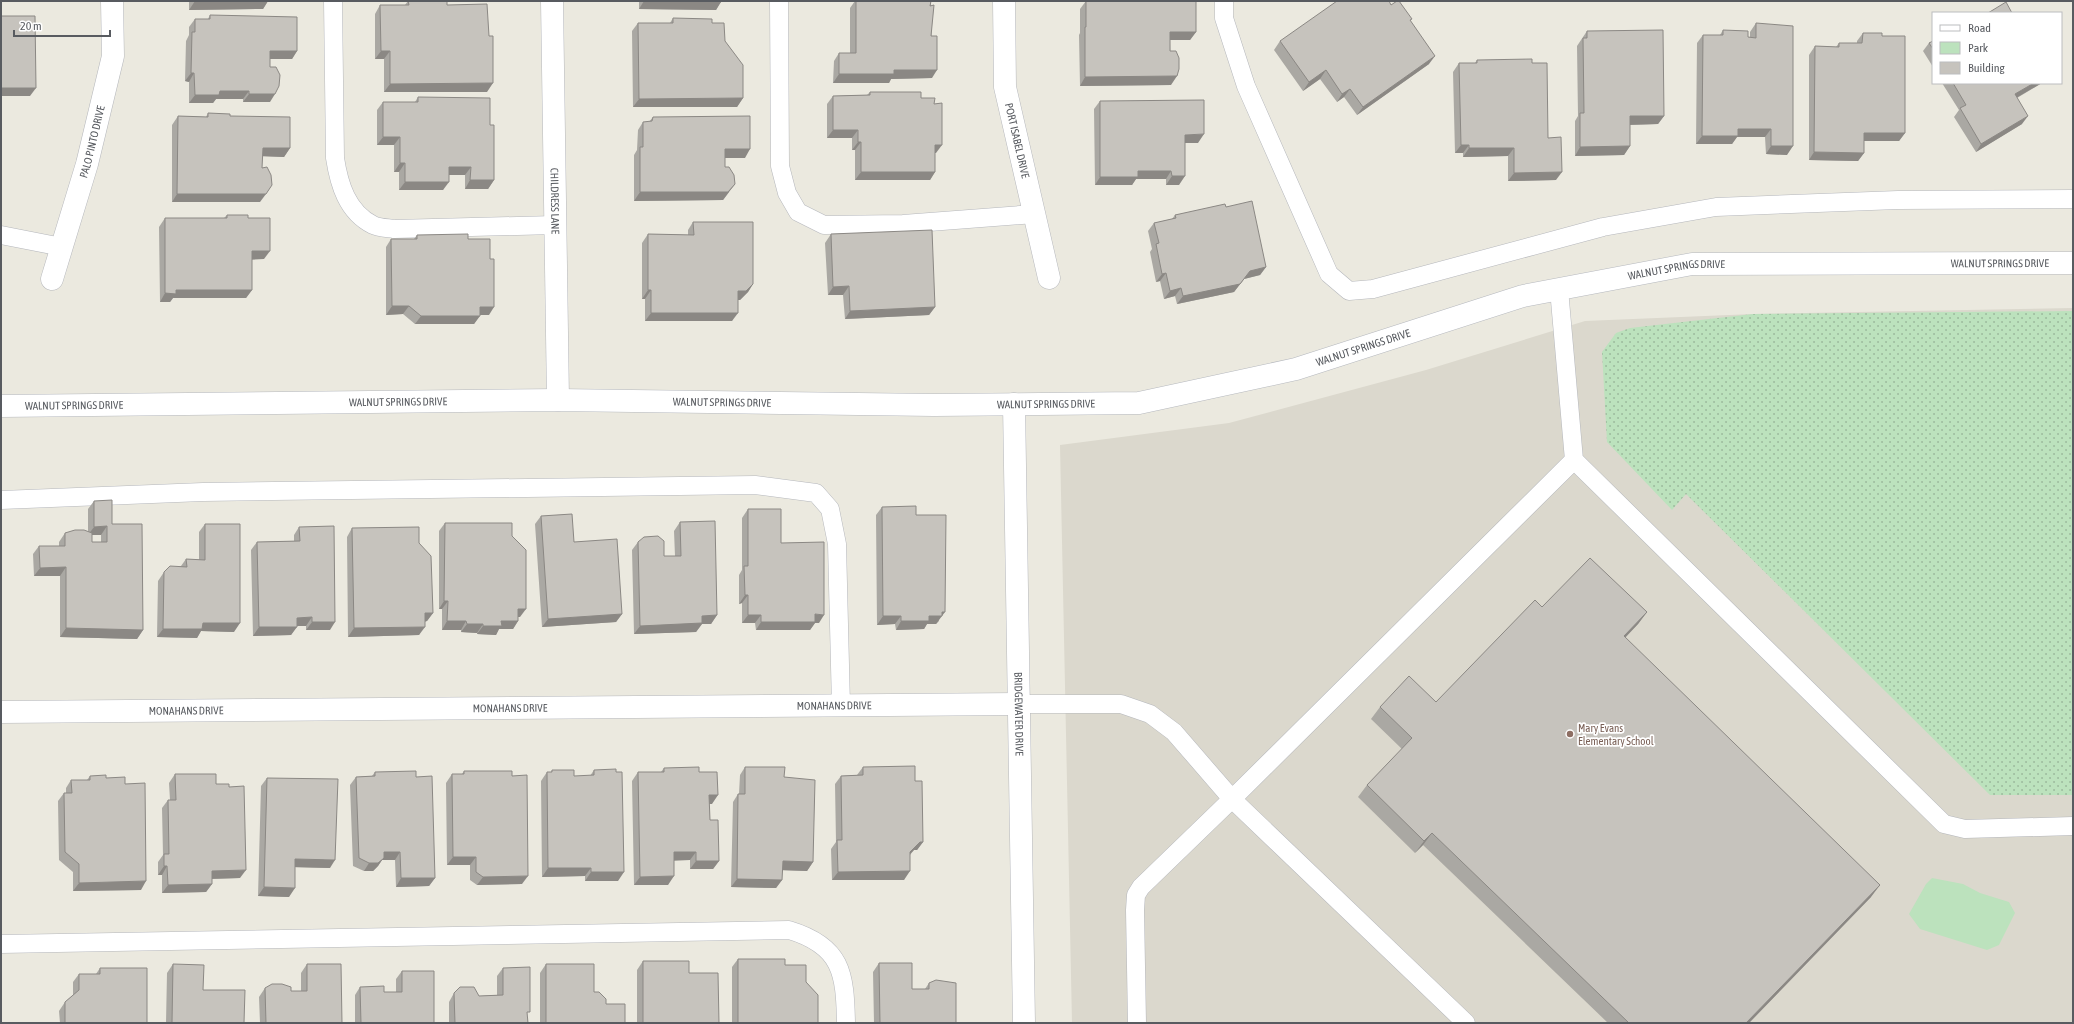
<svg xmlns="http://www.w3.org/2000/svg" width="2074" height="1024" font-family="'Asap Condensed',sans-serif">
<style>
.education{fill:#dbd8cd}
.grass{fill:url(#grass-dots)}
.green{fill:#bce2bd}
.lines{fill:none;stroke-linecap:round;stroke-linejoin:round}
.lane-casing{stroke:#b5b7bc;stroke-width:19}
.street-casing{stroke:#b5b7bc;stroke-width:23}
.secondary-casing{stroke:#b5b8be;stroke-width:23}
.lane{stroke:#fff;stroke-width:18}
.street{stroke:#fff;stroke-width:22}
.secondary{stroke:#fff;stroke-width:22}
.wall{fill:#aaa8a3;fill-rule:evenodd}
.shaded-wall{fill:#8b8884}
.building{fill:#c6c3bd;stroke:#8b8884}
.education-dot{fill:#8d6e63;stroke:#fff;stroke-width:1.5}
.labels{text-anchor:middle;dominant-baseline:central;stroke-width:3.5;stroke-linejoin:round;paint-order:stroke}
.street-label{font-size:11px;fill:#585b60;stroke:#fff}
.education-label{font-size:11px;fill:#785e54;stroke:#fff;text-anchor:start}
</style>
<defs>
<pattern id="grass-dots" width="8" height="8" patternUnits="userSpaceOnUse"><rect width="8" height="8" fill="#bce2bd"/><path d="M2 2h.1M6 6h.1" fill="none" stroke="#9cba9d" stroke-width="1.8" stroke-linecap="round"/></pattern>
</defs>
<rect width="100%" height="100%" fill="#ebe9df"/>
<path class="education" d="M2073,308v715h-1001l-12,-578 169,-22 197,-53 159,-49 168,-7z"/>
<path class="grass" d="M2073,311v484h-83l-304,-301 -14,16 -65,-68 -5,-90 14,-19 14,-5 123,-14z"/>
<path class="green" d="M1932,878l31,6 17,9 29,9 6,11 -16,32 -12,5 -67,-21 -11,-15 17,-30z"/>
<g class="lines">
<defs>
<path id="lane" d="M333,1l2,157c4,26 12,54 38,67 6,3 15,3 21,4l161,-4
M779,1l1,165 7,27 11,19 26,13 79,-1 131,-10
M1224,1v17l22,68 83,188 20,17 24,-2 230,-62 113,-20 182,-7 175,-1
M1,235l61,12
M1559,289l15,171
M1,500l202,-8 552,-7 61,8 14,16 7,35 4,162
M1019,704h102l29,10 24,18 58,67 234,224
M1,944l788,-14c53,16 56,43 57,93
M1137,1023l-2,-113 1,-15 5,-8 91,-88 342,-339 370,364 21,5 108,-3"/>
<g id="street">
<path id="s1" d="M552,1l6,399"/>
<path id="s2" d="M1004,1l1,86 44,191"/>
<path id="s3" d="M52,279l35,-115 26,-108 -1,-55"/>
<path id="s4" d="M1014,404l10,619"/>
<path id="s5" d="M1,712l1018,-8"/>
</g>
<g id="secondary">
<path id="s6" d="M1,406l557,-6 376,5 205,-2 157,-34 227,-73 169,-32 381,-1"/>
</g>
</defs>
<use href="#lane" class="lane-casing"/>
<use href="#street" class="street-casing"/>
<use href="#secondary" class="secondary-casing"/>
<use href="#lane" class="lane"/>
<use href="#street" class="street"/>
<use href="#secondary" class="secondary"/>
</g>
<path class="wall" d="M189,1h79l-5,8 -74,1z
M408,1h39v4l40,87h-103v-33h-9v-45l5,-9h25z
M639,1h82l-5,9 -77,-1z
M855,1h76l1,77 -41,1 -2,4h-56l1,-22 5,-8h11v-45z
M1086,1h110v31l-6,8h-20l1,45 -91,1 -1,-51 1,-2v-24z
M1391,5l19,16 19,43 -72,51 -13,-18 -7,5 -17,-23 -17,12 -29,-41 6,-9z
M210,15l87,36 -5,8h-22v43h-27v-3h-27l-3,4h-24v-21l-4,-1 1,-40 3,-6v-8l6,-8h13z
M673,18l39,5 13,18 18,57 -6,9h-104l-1,-76 6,-8h32z
M1756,23l31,132 -21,-1 -1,-17h-28l-5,7h-36l1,-101 6,-8h17l3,-5 25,7h2v-5z
M1587,31l77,85 -6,8 -28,1v21l-6,9 -49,1v-35l3,-5 -1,-70z
M1863,33l19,3 23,97 -6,8h-35v12l-6,8 -49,-1v-105l6,-9 21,1 3,-4h18v-2z
M1933,41v26l-10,-16 6,-8z
M1477,60l55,3 16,75 8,42 -48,1v-25l-45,1v-4h-8l-2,-81 6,-9h16z
M1942,83h100l-25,15 5,26 -46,28 -22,-35 5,-7z
M870,92l51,6 13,6 2,49h-1v19l-5,8h-75v-30h-3v-12h-25v-34l6,-8 34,-1z
M418,97l72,28 4,55 -6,9h-23v-14h-16l-6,15h-44v-18h-5v-27h-17v-35l6,-8h32z
M1100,101l98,42h-13l-6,42h-13v-6h-30l-4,6h-37l-1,-76z
M208,113l22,3 60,32 -6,9 -22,-1 -2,46h-88v-77l6,-9 28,1z
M653,117l92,41h-20v9l4,25 -6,8 -89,1v-46l3,-5 1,-20 5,-8h6z
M1226,207l40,60 -6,8 -16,4 -10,13 -57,12 -2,-8 -11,3 -4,-18 -4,1 -6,-30 2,-3 -4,-18 6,-8 18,-4 3,-4z
M227,215l21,3 16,41h-12v31l-6,8h-73l-3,4h-10l-1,-75 6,-9h59z
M693,222l60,62 -5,8 -8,8h-2l-6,21h-87v-22h-3v-56l6,-9 40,1v-5z
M831,234l104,73 -6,8 -84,4 -2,-24h-15l-3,-52z
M417,235l51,4 21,76h-9l-6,9h-59l-12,-10 -17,1v-68l5,-8h23z
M94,501l18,23 31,106 -6,9 -77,-2v-61h-26l-1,-22 6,-8h20v-4l6,-9 23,-1v-23zM92,535h9v7h-9z
M882,507l34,8 23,106 -3,3h-9l-3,5 -28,1 -1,-6 -18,1 -1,-110z
M748,509l33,34 38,80h-4l-5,7h-54l-1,-7h-13v-20l-3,1v-29l3,-5v-52z
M541,516l33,26 48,72 -6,8 -74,5 -7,-103z
M680,522l37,93 -6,9h-9l-6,8 -62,2 -2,-84 6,-8 26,14h11l-1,-25z
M445,523l75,94h-2v4l-5,8h-14l-3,6 -19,-1v-1l-16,-1v-2h-19v-21h-3v-78z
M205,524l29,108 -33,-1 -4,7 -40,-1 1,-56 6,-9 17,-6 5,-7 13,1v-28z
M299,527l31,103h-24v-4h-9l-6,9 -38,1 -2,-86 6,-8 37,-1v-6z
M352,528l67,15 14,70 -6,8 -2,1 -6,13 -71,2 -1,-100z
M1542,607l105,5 -9,12 -13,14 246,259 -122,126h-141l-185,-178 -8,8 -57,-56 9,-12 35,-36 -31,-30 9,-12 56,-5z
M745,767l39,10 29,85 -6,9 -25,-1v10l-6,8 -45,-1 2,-85 5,-8h1l1,-19z
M863,767l52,14 8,61 -6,8h-3l-4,5 -6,25h-72l-1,-31 5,-7 -1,-58 6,-8 16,-1z
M664,768l35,4 13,32h-3l1,16 9,41 -6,8h-23v-9h-16l-6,25h-34l-2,-104 6,-9h23z
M552,770l22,6h16l4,-6 24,111h-33v-5l-43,1 -1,-96 6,-9h4z
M464,771l48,5 10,108 -45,1 -7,-5v-15h-23l-1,-82 6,-9h10z
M375,772l41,5 19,101 -6,8 -33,1 -1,-27h-13l-4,6 -5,5h-9l-11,-5 -3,-81 6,-8 16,-1z
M175,774l54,13 11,91 -28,1v5l-6,8 -44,1v-18h-4v-13l5,-7 -1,-47 6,-8h2l-1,-17z
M90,776l16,2 19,6 16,106 -68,1v-19l-14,-12 -1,-59 6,-8h2v-5l5,-8h16z
M267,778l63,90 -35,-1 -6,30 -31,-1 3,-110z
M738,959l47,6 21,17 12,41h-86v-56z
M643,961l46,12 30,50h-82v-53z
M879,963l33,26h13l4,-6 27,40h-82l-1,-51z
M173,964l30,26 41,33h-78l1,-50z
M307,964l35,59h-82l-1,-26 6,-9 26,3h10v-18z
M546,964l48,28 31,31h-85v-50z
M100,968l47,55h-87l-1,-12 6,-9 8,-7v-13l6,-8h17z
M503,968l24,48 1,7h-79v-21l5,-9 25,3 18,-1v-19z
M402,971l32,52h-79v-28l5,-8 24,5h12v-13z"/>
<path class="shaded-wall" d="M1,1h40l-40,1z
M195,1h73l-5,8 -74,1z
M644,1h45l32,1 -5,8 -77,-1z
M1170,32h26l-6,8h-26z
M270,51h27l-5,8h-28z
M381,51h9l-6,8h-9z
M1435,56l-6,8 -72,51 6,-8z
M894,70h43l-5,8 -41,1 -2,4h-56l6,-9z
M1326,70l-6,9 -17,12 6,-9z
M191,73h3l-5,9 -4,-1z
M1177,76l-6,9 -91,1 5,-9z
M493,83l-6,9h-103l6,-8z
M2034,83h8l-33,19 6,-8z
M1,88h35l-6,8h-29z
M1350,89l-6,8 -7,5 5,-8z
M220,91h29l-6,8h-27l-3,4h-24l6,-8z
M249,94h26l-5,8h-27z
M743,98l-6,9h-104l6,-8z
M1630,116h34l-6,8 -34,1z
M2028,116l-6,8 -46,28 5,-8z
M1738,129h33l-6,8h-28l-5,7h-36l6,-8z
M833,130h25l-6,8h-25z
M1864,133h41l-6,8h-41z
M1204,134l-6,9h-19l6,-8z
M383,137h17l-6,8h-17z
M858,142h3l-6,8h-3z
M935,145h7l-6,8h-6z
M1461,145h8l-6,8h-8z
M1630,146l-6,9 -49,1 5,-9z
M1771,146h22l-6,9 -21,-1z
M263,148h27l-6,9 -27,-1z
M1469,148h45l-6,8 -45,1z
M725,149h25l-5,9h-26z
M1814,152l50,1 -6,8 -49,-1z
M400,163h5l-6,9h-5z
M449,167h22l-6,8h-22z
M1138,171h33l-5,8h-30l-4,6h-37l5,-8z
M861,172h74l-5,8h-75z
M1562,172l-6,8 -48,1 6,-8z
M1172,176h13l-6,9h-13z
M470,180h24l-6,9h-23z
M405,182h44l-6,8h-44z
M735,184l-12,16 -89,1 6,-9z
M177,194h89l-6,8h-88z
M252,251h18l-6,8 -18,1z
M1266,267l-6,8 -16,4 -10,13 -57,12 6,-8 67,-25z
M1166,273l-6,8 -4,1 6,-8z
M753,284l-5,8 -8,8h-8l6,-9z
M849,286l-6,9h-15l5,-8z
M1181,288l-6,8 -11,3 6,-8z
M176,290h76l-6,8h-73l-3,4h-10l5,-9z
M648,290h3l-6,9h-3z
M392,306h17l-6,8 -17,1z
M480,307h14l-5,8h-15z
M935,307l-6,8 -84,4 5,-8z
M651,313h87l-6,8h-87z
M421,316h59l-6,8h-59z
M107,526l-6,9h-13l6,-8z
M66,567l-6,9h-26l6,-8z
M745,595h3l-6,8 -3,1z
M444,601h4l-6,8h-3z
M518,609h8l-6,8h-8z
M942,612h3l-9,12h-9l-3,5 -28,1 5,-9 28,-5z
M1647,612l-9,12 -23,24 9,-12z
M425,613h8l-6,8 -8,1z
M622,614l-6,8 -74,5 6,-8z
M815,614l9,1 -5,8h-4l-5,7h-54l5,-8z
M717,615l-6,9h-9l-6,8 -62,2 6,-8 62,-10z
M748,615h13l-6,8h-13z
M883,616h18l-6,8 -18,1z
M312,617l-6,9h-15l6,-8z
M447,621h19l-5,9h-19z
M501,621h17l-5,8h-14l-3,6 -19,-1 6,-8z
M312,622h23l-5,8h-24z
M203,623h37l-6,9 -33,-1 -4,7 -40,-1 6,-8z
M467,624h16l-6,9 -16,-1z
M259,627h38l-6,8 -38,1z
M425,627l-6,8 -71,2 6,-9z
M66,628l77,2 -6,9 -77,-2z
M709,795h9l-6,9h-9z
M1432,833l-9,12 -8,8 9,-12z
M920,842h3l-6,8h-3l-10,10 6,-8z
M384,852h16l-5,8h-13l-4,6 -5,5h-9l5,-8z
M674,852h22l-6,8 -22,1z
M453,857h23l-6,8h-23z
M295,859l40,1 -5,8 -41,-1z
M696,861h23l-6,8h-23z
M783,861l30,1 -6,9 -30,-1z
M164,866h3l-5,9h-4z
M548,868h43l-6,8 -43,1z
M246,870l-6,8 -34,1 6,-8z
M910,871l-6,9h-72l6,-8z
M591,872h33l-6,9h-33z
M528,876l-6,8 -45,1 6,-8z
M674,876l-6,9h-34l6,-8z
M401,878h34l-6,8 -33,1z
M737,879l45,1 -6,8 -45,-1z
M146,881l-5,9 -68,1 6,-8z
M212,884l-6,8 -44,1 6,-8z
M1880,885l-9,12 -122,126h-3z
M264,887l31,1 -6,9 -31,-1z"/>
<path class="building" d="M408,1h39v4l40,-1 2,32h4v47l-103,1v-33h-9l-1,-46h29z
M689,1h32v1z
M856,1h75l-1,5 4,-1 -3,31h6v34h-43v4h-55v-21h17z
M1086,1h110v31h-26v19h6l3,7v11l-2,7 -92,1v-50h1z
M1337,1h52l2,4 6,-4h2l13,18 -2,1 25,36 -72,51 -13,-18 -8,5 -16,-24 -17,12 -29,-41z
M2006,2l6,11h-24z
M210,15l87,2v34h-27v16h6l4,8 -1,11 -4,8h-26v-3h-29l-1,4h-24l-1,-22h-3l1,-41h3v-13h15z
M1,16h34l1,72h-35z
M673,18l39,1v4h12l1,18 18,24v33l-104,1 -1,-76h35z
M1756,23l37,3v120h-22v-17h-33v7h-36l1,-101h20v-5l25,1v6l8,1z
M1663,30l1,86h-34v30l-50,1v-34h4l-1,-75h4v-7z
M1863,33h19v3h23v97h-41v20l-50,-1 1,-106 24,1v-4h23z
M1933,41v8l-4,-6z
M1532,59v4h15l1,75 13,-1 1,35 -48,1v-25h-45v-3h-8l-2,-82h18v-3z
M1953,83h81l-19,11 13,22 -47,28 -21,-36 6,-3z
M870,92h51v6h14l-1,6 8,-1v42h-7v27h-74v-30h-3v-12h-25v-34l37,-1z
M418,97l72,1v27h4v55h-24l1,-13h-22v15h-44v-19h-5v-26h-17v-35h35z
M1204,100v34l-19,1v41h-13l-1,-5h-33v6h-38v-76z
M208,113l22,1v2l60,1v31h-27l-1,20 5,-1 4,8 1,10 -6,9h-89l1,-78 30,1z
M750,116v33h-25v18h4l5,8 1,9 -7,8h-88v-45h3v-25l9,-1 1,-4z
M1252,201l14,66 -16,4 -10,13 -57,12 -2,-8 -11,3 -4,-18 -4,1 -6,-30 3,-1 -5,-20 22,-5 -1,-3 50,-11 1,3z
M227,215h21v3h22v33h-18v39h-76v4l-11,-1v-75h62z
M693,222h60v62l-7,7h-8v22h-87v-23h-3v-56l46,1z
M932,230l3,77 -85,4 -1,-25 -16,1 -2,-53z
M468,234v5h22v20h4v48h-14v9h-59l-12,-10h-17l-1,-67h26v-4z
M112,500v24h30l1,106 -77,-2v-61l-26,1 -1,-22h26v-13l10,-3h9l8,3v9h15v-16l-13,1v-26z
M916,506v9h30l-1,97h-3v4h-13v5h-28v-5h-18l-1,-109z
M748,509h33v34l43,-1v73l-9,-1v8h-54v-7h-13v-20h-3l-1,-29h4z
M572,514l2,28 43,-3 5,75 -74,5 -7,-103z
M715,521l2,94 -15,1v7l-62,3 -2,-84 6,-5 14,-1 6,5v15h17l-1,-34z
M445,523h67v13l14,14v59h-8v12h-17l1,5h-19v-2h-16l-1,-3h-19l1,-20h-4z
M205,524h35v99h-37l-1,6h-39l1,-57 6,-6 17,1 -1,-8 19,1z
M334,526l1,96h-23v-5l-15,1v9h-38l-2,-85 43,-1 -1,-14z
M419,527v16l12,13 2,57h-8v14l-71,1 -2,-100z
M1590,558l57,54 -23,24 256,249 -134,138h-117l-197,-190 -8,8 -57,-56 45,-47 -32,-31 29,-31 27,26 99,-102 7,7z
M915,766v15h7l1,61h-3l-10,10v19l-72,1 -1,-32h5l-1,-64 22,-1v-8z
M699,767v5h18l1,23h-9l1,25h8l1,41h-23v-9h-22v24l-34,1 -2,-105h26v-4z
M745,767h40l-1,10 31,3 -2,82 -30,-1 -1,19 -45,-1 1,-85h7z
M616,769v3h6l2,100h-33v-4h-43l-1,-96h5v-2h22v6l20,-1v-5z
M416,771v6l16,-1 3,102h-34l-1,-26h-16v6l-6,5h-9l-10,-5 -3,-81 19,-1v-4z
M464,771h48v5l15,-1 1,101 -45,1 -7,-5v-15h-23l-1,-83h12z
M175,774h41v10h13v3l15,-1 2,84 -34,1v13l-44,1 -1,-19h-3v-12h5l-1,-54h8z
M106,775v3l19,-1v7l20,-1 1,98 -67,2v-19l-14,-12 -1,-59h8l-1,-13h19v-4z
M267,778l71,1 -3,81 -40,-1v29l-31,-1z
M738,959h47v6h21v17l12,13v28h-80z
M643,961h46v12h29l1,50h-76z
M879,963h33v26h17v-6l7,-3 20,3v40h-76z
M173,964l31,1 -1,25h42l-1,33h-72z
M307,964h34l1,59h-76l-1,-35 7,-4h10l9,3v4h16z
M546,964h48v28h5l7,7v5h19v19h-79z
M530,967v45h-3l1,11h-73l-1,-30 6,-6h14l5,9 24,-1v-27z
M100,968h47v55h-82v-21l14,-12v-16h21z
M402,971h32v52h-73l-1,-36 24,-1v6h18z"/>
<circle class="education-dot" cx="1570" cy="734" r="4"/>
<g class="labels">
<g class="street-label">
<text stroke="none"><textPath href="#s3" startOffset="143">PALO PINTO DRIVE</textPath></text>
<text stroke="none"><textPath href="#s2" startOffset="141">PORT ISABEL DRIVE</textPath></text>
<text stroke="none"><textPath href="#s1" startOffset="200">CHILDRESS LANE</textPath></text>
<text stroke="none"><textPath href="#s6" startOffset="2017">WALNUT SPRINGS DRIVE</textPath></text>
<text stroke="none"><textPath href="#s6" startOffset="1693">WALNUT SPRINGS DRIVE</textPath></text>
<text stroke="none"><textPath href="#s6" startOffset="1369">WALNUT SPRINGS DRIVE</textPath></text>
<text stroke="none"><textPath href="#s6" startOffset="397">WALNUT SPRINGS DRIVE</textPath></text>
<text stroke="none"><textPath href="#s6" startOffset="721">WALNUT SPRINGS DRIVE</textPath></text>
<text stroke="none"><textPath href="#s6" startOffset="1045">WALNUT SPRINGS DRIVE</textPath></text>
<text stroke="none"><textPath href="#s6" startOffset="73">WALNUT SPRINGS DRIVE</textPath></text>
<text stroke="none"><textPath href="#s5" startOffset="833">MONAHANS DRIVE</textPath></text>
<text stroke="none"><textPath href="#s5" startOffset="509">MONAHANS DRIVE</textPath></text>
<text stroke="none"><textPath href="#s5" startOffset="185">MONAHANS DRIVE</textPath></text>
<text stroke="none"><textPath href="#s4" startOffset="310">BRIDGEWATER DRIVE</textPath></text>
</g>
<g class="education-label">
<text x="1578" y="728">Mary Evans<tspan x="1578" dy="13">Elementary School</tspan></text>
</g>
</g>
<rect width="2074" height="1024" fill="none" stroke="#585b60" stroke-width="4"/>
<rect x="1932" y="12" width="130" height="72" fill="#ffffff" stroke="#bcbdbf"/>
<rect x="1940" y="25" width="20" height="6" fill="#ffffff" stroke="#bcbdbf"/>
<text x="1968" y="32" font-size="12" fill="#585b60">Road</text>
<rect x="1940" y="42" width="20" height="12" fill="#bce2bd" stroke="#bcbdbf"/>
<text x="1968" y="52" font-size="12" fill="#585b60">Park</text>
<rect x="1940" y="62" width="20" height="12" fill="#c6c3bd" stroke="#bcbdbf"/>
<text x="1968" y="72" font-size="12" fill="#585b60">Building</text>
<path d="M14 30v6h96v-6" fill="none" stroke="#585b60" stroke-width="2"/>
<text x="20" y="30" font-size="12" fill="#585b60" stroke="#ffffff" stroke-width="3" paint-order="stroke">20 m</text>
</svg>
